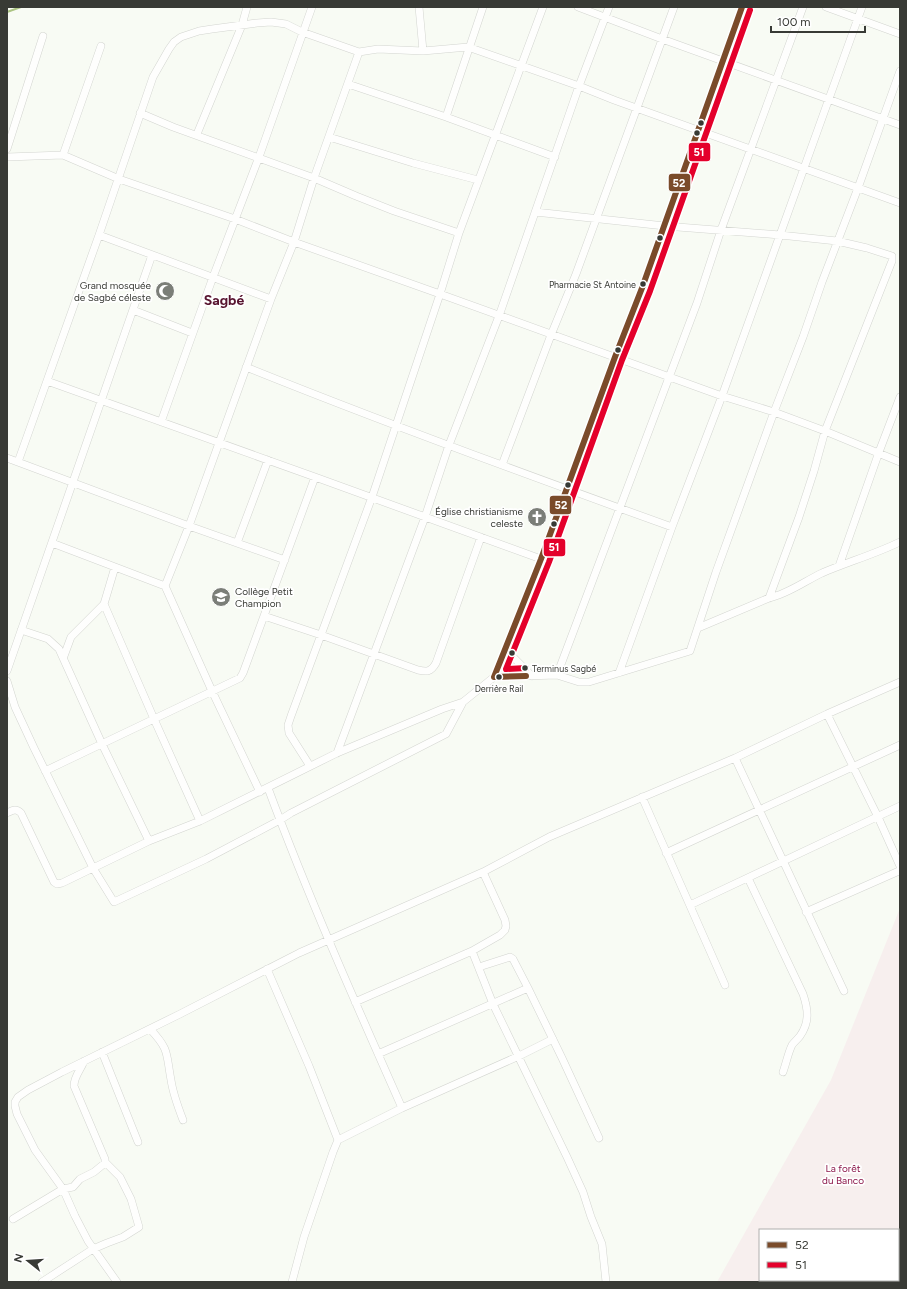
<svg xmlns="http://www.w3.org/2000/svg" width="907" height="1289" font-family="Figtree,sans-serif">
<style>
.green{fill:#f7efee;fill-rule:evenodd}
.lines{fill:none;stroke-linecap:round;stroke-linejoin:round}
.stream{stroke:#acc483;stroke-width:2}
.minor-casing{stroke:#d3d5d0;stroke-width:8}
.minor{stroke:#fefefd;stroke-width:7}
.bus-1-casing{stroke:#fff;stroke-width:9}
.bus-2-casing{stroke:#fff;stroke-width:9}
.bus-1{stroke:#7a4b2a;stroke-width:6}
.bus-2{stroke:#e4002b;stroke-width:6}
.bus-dot{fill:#383a35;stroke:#fff;stroke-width:1.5}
.labels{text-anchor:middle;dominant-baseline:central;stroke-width:3.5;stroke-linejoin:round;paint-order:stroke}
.bus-label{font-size:9px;fill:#383a35;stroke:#fff;text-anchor:end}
.poi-label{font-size:10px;fill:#383a35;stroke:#fff;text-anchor:end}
.park-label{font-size:10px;fill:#8c174a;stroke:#fff}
.district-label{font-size:14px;font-weight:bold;fill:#581530;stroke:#fff}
.line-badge{stroke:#fff;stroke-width:1.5}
.badge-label{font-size:11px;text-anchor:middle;font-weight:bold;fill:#fff}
</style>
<rect width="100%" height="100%" fill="#f8fbf4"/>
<path class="green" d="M900,908v374h-183l114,-202zM760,1230h138v50h-138z"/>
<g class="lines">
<path class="stream" d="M7,12l14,-5"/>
<defs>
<path id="minor" d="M419,7l4,44
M578,7l84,32 238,86
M826,7l74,27
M348,84l98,33 109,40
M140,113l33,14 141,51 42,18 38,15 65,22
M446,117l37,-110
M197,134l45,-109 5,-18
M329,137l84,26 65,17
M7,149l36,-113
M63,155l38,-109
M7,157l56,-2 56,24 116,40 59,23 146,52 282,102 52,16 51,19 75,31
M535,212l130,14 115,9 57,6 30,7 25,8v5l-67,170 -11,40 -15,46 -30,81
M99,235l172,64
M133,310l59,23
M246,367c141,57 284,109 426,160
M47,381l268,96 226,82
M161,422l52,-145 46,-120 53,-150
M7,458l182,68 96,34
M18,462l81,-227 54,-158 16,-28 5,-7 7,-5 18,-6 13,-2 45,-6 14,-1 15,2 16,8 57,20 19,-3 45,2 45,-4 111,39 35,14 286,103
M502,465l49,-130 25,-61 98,-267
M52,543l113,43 47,105 48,101
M237,543l31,-83
M839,566l40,-114 21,-55
M165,586l24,-60 82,-227 23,-57 20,-64 45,-126
M104,604l50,115 46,102
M264,616l57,19 97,35c9,2 13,2 18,-7l45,-126
M698,628l71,-30c19,-4 36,-17 53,-25 26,-11 53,-19 78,-31
M21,630l27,9 11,10 43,95 47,97
M505,649l27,27
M64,656l7,-19 33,-33 11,-37
M7,671l145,-416
M619,673l53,-146 50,-131 140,-389
M557,675l140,-372 24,-73 82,-223
M494,677l47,-118 74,-202 27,-69 100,-281
M7,681l8,26 19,41 59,120 21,34 92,-43 74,-39 11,-7 155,-79 17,-32 31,-25 63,-2 22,7h10l101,-31 26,-79 58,-160 29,-75 19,-55 36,-94 42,-117
M827,714l51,103 22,49
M337,753l88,-236 24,-72 50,-129 80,-230 30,-79
M735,758l109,233
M310,766l-21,-33 -1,-8 3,-9 81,-219 68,-203 19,-61 84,-226
M45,771l23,-11 172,-82 3,-5 72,-196
M268,788c40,108 87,214 134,320
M642,797l83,188
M7,813c6,-3 9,-5 14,0l33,69 3,2 5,-1 87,-42 51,-20 137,-68 105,-44 21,-7
M666,853l234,-108
M748,878l55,116c5,15 7,28 -3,42 -2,3 -6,6 -8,9 -4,8 -6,19 -9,27
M690,905l210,-99
M806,912l93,-41 1,-2
M472,951l21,53 74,153 16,35 8,25 11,27 4,38
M479,967l31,-10 3,2 15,29
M267,969l42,97 29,74
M355,1002l117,-51 28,-16 5,-5 1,-4 -1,-6 -22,-48
M150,1029c20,21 16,25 21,51 2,14 7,27 12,40
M102,1052l36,90
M378,1054l150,-66 34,70 37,80
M13,1219l50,-30 10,-2 7,-8 14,-7 11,-9v-4l-31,-73c0,-10 7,-16 10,-25
M42,1282l51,-33 14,-6 16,-6 16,-10 -8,-28 -11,-22 -15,-15
M117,1282l-29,-41 -13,-25 -12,-27 -28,-39 -18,-36 -2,-8v-4l3,-5 10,-7 34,-18 118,-58 119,-61 184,-81 66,-35 186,-79 92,-44 73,-32
M292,1282l12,-45 29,-85 5,-12 64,-32 117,-52 34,-17"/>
</defs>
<use href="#minor" class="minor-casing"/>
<use href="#minor" class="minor"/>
<defs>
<path id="bus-1" d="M526,676l-32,1 47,-118 74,-202 27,-69 100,-281"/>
<path id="bus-2" d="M526,668l-20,1 43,-107 73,-202 28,-69 100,-281"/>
</defs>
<use href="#bus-1" class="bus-1-casing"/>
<use href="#bus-2" class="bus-2-casing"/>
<use href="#bus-1" class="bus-1"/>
<use href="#bus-2" class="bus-2"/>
</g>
<defs>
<symbol id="mosque-disc" viewBox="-11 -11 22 22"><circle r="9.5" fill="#7b7e78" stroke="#fff"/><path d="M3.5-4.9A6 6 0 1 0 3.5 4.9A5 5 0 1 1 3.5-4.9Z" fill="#fff"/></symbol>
<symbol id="church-disc" viewBox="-11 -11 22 22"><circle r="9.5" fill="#7b7e78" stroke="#fff"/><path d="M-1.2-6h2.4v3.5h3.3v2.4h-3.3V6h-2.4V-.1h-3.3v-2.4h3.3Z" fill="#fff"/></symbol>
<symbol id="university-disc" viewBox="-11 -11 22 22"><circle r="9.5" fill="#7b7e78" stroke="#fff"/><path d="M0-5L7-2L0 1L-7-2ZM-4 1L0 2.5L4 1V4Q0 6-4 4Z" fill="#fff"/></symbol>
</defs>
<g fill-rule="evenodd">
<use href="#mosque-disc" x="154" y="280" width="22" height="22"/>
<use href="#church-disc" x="526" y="506" width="22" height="22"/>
<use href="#university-disc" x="210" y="586" width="22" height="22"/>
</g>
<g class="bus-dot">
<circle cx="701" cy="123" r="3.5"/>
<circle cx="697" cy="133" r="3.5"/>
<circle cx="660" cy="238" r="3.5"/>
<circle cx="643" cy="284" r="3.5"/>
<circle cx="618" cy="350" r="3.5"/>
<circle cx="568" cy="485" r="3.5"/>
<circle cx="554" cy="524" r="3.5"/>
<circle cx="512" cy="653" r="3.5"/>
<circle cx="525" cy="668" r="3.5"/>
<circle cx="499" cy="677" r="3.5"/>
</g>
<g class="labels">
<g class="bus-label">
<text x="636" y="284">Pharmacie St Antoine</text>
<text x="532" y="668" text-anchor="start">Terminus Sagbé</text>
<text x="499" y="688" text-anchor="middle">Derrière Rail</text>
</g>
<g class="poi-label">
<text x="151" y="285">Grand mosquée<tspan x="151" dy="12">de Sagbé céleste</tspan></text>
<text x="523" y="511">Église christianisme<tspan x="523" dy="12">celeste</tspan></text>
<text x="235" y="591" text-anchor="start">Collège Petit<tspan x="235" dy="12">Champion</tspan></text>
</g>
<g class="park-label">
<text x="843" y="1168">La forêt<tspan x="843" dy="12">du Banco</tspan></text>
</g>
<g class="district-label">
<text x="224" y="300">Sagbé</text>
</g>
</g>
<g class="line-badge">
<rect x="688" y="142" width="23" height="20" rx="4" fill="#e4002b"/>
<rect x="668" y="173" width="23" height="19" rx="4" fill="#7a4b2a"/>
<rect x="549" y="495" width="23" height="20" rx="4" fill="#7a4b2a"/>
<rect x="543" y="538" width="23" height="19" rx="4" fill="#e4002b"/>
</g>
<g class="badge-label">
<text x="699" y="156">51</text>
<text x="679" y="187">52</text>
<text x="561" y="509">52</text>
<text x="554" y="551">51</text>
</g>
<rect width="907" height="1289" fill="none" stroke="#383a35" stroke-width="16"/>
<rect x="759" y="1229" width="140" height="52" fill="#ffffff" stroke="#afb0ae"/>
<rect x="767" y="1242" width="20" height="6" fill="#7a4b2a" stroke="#afb0ae"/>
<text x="795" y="1249" font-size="12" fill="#383a35">52</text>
<rect x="767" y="1262" width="20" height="6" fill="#e4002b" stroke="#afb0ae"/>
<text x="795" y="1269" font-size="12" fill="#383a35">51</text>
<g transform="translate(28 1261) rotate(287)" stroke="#ffffff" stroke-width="3" paint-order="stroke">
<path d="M0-3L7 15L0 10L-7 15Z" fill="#383a35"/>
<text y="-6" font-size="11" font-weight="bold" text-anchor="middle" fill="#383a35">N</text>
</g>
<path d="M771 26v6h94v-6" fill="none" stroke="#383a35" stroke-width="2"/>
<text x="777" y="26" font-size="12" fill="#383a35" stroke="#ffffff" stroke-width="3" paint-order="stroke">100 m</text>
</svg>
